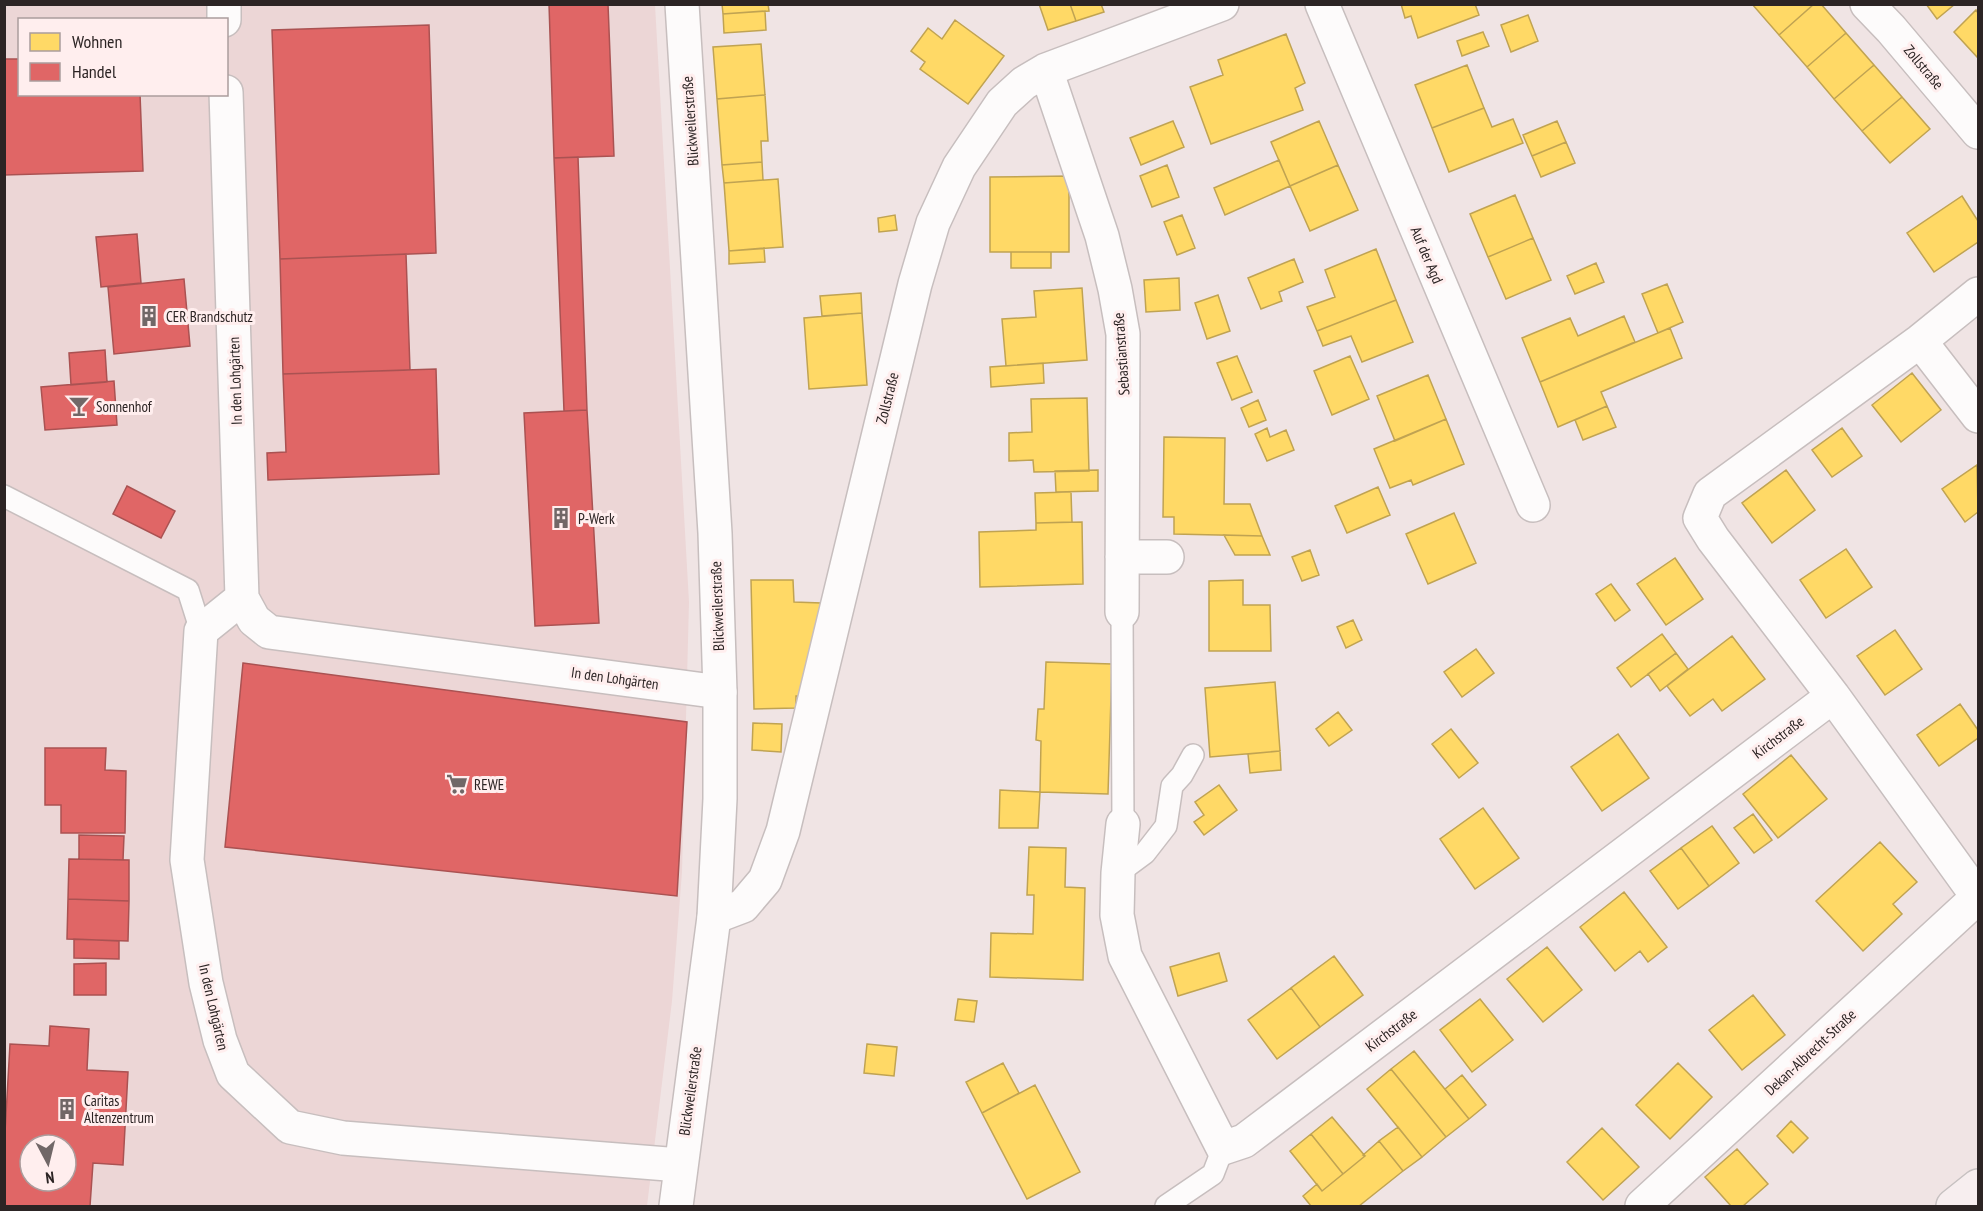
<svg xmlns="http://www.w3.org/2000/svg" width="1983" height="1211" font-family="'PT Sans Narrow',sans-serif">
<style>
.built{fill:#ecd6d6;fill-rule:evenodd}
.homes{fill:#ffd966;stroke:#c0a352;stroke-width:1.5}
.shops{fill:#e06666;stroke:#aa5252;stroke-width:1.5;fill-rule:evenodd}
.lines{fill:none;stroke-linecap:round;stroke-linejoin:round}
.service-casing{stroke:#c7bebe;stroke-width:24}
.minor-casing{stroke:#c7bebe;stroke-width:36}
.tertiary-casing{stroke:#c7bebe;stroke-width:36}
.primary-casing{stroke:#c7c1c1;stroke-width:36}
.service{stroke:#fdfbfb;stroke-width:21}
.minor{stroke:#fdfbfb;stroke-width:33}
.tertiary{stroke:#fdfbfb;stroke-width:33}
.primary{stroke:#f7eeef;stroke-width:33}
.labels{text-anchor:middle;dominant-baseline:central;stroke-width:6;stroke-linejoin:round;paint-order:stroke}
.street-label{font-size:15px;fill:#2c2424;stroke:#fee}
.poi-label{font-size:15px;fill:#2c2424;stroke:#fee;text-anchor:start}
</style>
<rect width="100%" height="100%" fill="#f0e4e4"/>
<path class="built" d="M5,5h650l34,597 -7,270 -10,129 -25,205h-642zM20,20h206v74h-206zM30,1145h36v36h-36z"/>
<path class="homes" d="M722,4h46l1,7 -46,3z
M1039,4h31l6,17 -28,9z
M1070,4h31l3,8 -28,9z
M1401,4h74l4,11 -61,23 -7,-22 -6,2z
M1752,4h62l-35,31z
M1814,4h7l25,29 -39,34 -28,-32z
M1926,4h29l-18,15z
M1976,10l2,3v45l-24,-26z
M765,11l1,19 -42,3 -1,-19z
M1528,15l10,26 -27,11 -10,-27z
M955,20l49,36 -36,48 -48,-35 5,-7 -14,-11 17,-23 14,11z
M1483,32l6,14 -27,10 -5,-15z
M1846,33l28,32 -40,34 -27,-32z
M1286,34l19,49 -10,5 8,22 -92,34 -21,-57 33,-12 -5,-15z
M761,44l4,51 -48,4 -4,-52z
M1467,65l17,43 -52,20 -17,-43z
M1874,65l28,32 -40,34 -28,-32z
M765,95l3,46h-7l1,21 -40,3 -5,-66z
M1902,97l28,32 -40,34 -28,-32z
M1484,108l8,19 21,-8 10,24 -74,29 -17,-44z
M1173,121l11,26 -43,18 -11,-27z
M1319,121l19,44 -48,21 -19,-44z
M1557,121l9,21 -34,14 -9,-21z
M1566,142l9,21 -34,14 -9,-21z
M1279,160l11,26 -65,29 -11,-27z
M762,162l1,18 -39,3 -2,-18z
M1167,165l12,32 -27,10 -12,-31z
M1338,165l20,45 -48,21 -20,-45z
M1069,176v76h-79v-75z
M778,179l5,68 -54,4 -5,-68z
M1515,195l18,43 -45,19 -18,-43z
M1962,196l16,25v21l-44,30 -27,-39z
M895,215l2,15 -18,2 -1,-14z
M1182,215l13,33 -18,7 -13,-33z
M1533,238l18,42 -45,19 -18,-42z
M764,248l1,14 -36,2v-13z
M1376,249l20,51 -79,31 -10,-24 28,-10 -10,-27z
M1011,252h40v16h-40z
M1294,259l9,23 -24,10 3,9 -21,8 -13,-31z
M1596,263l8,19 -29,12 -8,-18z
M1179,278l1,32 -34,2 -2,-32z
M1667,284l16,38 -25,11 -16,-39z
M1082,288l5,72 -81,6 -4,-47 34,-2 -2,-26z
M861,293l1,20 -40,3 -2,-20z
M1218,295l12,36 -23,8 -12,-36z
M1396,300l17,42 -51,20 -11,-26 -28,10 -6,-15z
M862,313l5,72 -58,4 -5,-71z
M1624,316l11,26 -95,40 -18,-44 48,-20 8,18z
M1670,328l12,30 -81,34 6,14 -49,21 -18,-45z
M1237,356l15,36 -20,8 -15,-37z
M1350,356l19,43 -37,16 -18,-44z
M1043,363l1,20 -53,4 -1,-20z
M1912,373l29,37 -40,32 -29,-37z
M1428,375l18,44 -51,22 -18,-45z
M1087,398l2,73 -55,1 -1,-12 -24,1v-28l23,-1 -1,-33z
M1258,400l8,20 -17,7 -8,-19z
M1607,406l9,21 -33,13 -8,-20z
M1446,419l18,45 -51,21 -2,-5 -21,8 -16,-39z
M1267,428l3,9 16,-7 8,20 -27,11 -12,-27z
M1842,428l20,28 -30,21 -20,-27z
M1164,437l61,1 -1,66h26l12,32 -88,-2v-17h-11z
M1977,465l1,47 -13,10 -23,-33z
M1098,470v21l-42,1 -1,-21z
M1786,470l29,40 -43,33 -30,-40z
M1378,487l12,28 -43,18 -12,-27z
M1071,492l1,30 -36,1 -1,-30z
M1454,513l22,50 -48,21 -22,-50z
M1082,522l1,62 -103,3 -1,-55 57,-2v-7z
M1224,535l38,1 8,19h-35z
M1846,549l26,38 -46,31 -26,-38z
M1310,550l9,25 -17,6 -10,-24z
M1675,558l28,41 -37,26 -29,-41z
M751,580h42l1,22 27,1 -20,93h-5v12l-42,1z
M1243,580v25h27l1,46h-62v-70z
M1611,584l19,26 -15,11 -19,-27z
M1353,620l9,20 -16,8 -9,-21z
M1895,630l27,39 -37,26 -28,-39z
M1662,634l14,19 -45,34 -14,-19z
M1732,636l33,43 -43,32 -9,-12 -23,17 -23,-30z
M1476,649l18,24 -32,24 -18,-25z
M1676,653l12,16 -28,22 -12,-17z
M1046,662l66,2 -4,130 -68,-2 1,-51 -5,-1 2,-31h6z
M1275,682l5,69 -70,6 -5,-69z
M1960,704l18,26v8l-39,28 -22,-31z
M1338,712l14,18 -23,16 -13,-17z
M753,723l29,1 -1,28 -29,-2z
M1451,729l27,34 -19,15 -27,-34z
M1618,734l31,44 -47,33 -31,-44z
M1280,751l1,19 -31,3 -2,-19z
M1791,755l36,44 -49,39 -35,-44z
M1219,785l18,25 -33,25 -10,-13 10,-7 -9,-13z
M1000,790l40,2 -2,36h-39z
M1483,808l36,50 -44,31 -35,-50z
M1753,814l19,26 -18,13 -20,-25z
M1712,826l27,37 -30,23 -28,-38z
M1880,842l37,40 -24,22 9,10 -39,37 -47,-50z
M1029,847l37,1 -1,39 20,1 -2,92 -93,-3 1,-44 42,1 1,-39h-7z
M1681,848l28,38 -31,23 -28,-38z
M1624,892l43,55 -19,15 -8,-11 -25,20 -35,-44z
M1547,947l35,43 -39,32 -36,-43z
M1219,953l8,28 -49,15 -8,-29z
M1334,956l29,39 -43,32 -29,-39z
M1291,988l29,39 -43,32 -29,-39z
M1753,995l32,40 -43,35 -33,-40z
M958,999l19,2 -3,21 -19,-2z
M1480,999l33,41 -41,32 -32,-42z
M867,1044l30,3 -3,29 -30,-3z
M1414,1051l55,68 -23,18 -55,-68z
M1003,1063l16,30 -37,20 -16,-31z
M1678,1063l34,34 -42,42 -34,-34z
M1391,1069l55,68 -24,20 -55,-68z
M1462,1075l24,30 -17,14 -24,-30z
M1035,1085l45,87 -53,27 -45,-86z
M1332,1117l33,39 -22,18 -32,-40z
M1791,1121l17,17 -15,15 -16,-17z
M1398,1127l24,30 -19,14 -24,-30z
M1602,1128l37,39 -36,33 -36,-38z
M1311,1134l32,40 -21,17 -32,-40z
M1379,1141l24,30 -44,35h-48l-8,-10 14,-12 5,7 43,-35 -2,-1z
M1737,1149l31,35 -25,22h-12l-26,-29z"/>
<path class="shops" d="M549,4h59l6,152 -60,2z
M429,25l7,228 -156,6 -8,-229z
M4,59h16v35h120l3,77 -139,4z
M578,157l9,253 -23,1 -10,-253z
M137,234l4,49 -40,4 -5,-50z
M406,254l4,116 -127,4 -3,-115z
M184,279l6,67 -76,8 -6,-67z
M105,350l2,32 -36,3 -2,-32z
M436,369l3,105 -171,6 -1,-27 19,-1 -3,-78z
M114,381l3,44 -72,5 -4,-43z
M587,410l12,213 -64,3 -11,-213z
M127,486l48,25 -14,27 -48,-24z
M243,663l444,59 -10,174 -452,-49z
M45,748h61l-1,22 21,1 -1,62h-64v-28h-16z
M79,835l45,1 -1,24 -44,-1z
M69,859l60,1v41l-61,-2z
M68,899l61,2 -1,40 -61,-2z
M74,939l45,2v18l-45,-1z
M106,963v32h-32v-31z
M50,1026l39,3 -2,41 41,2 -5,93 -30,-2 -3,43h-86v-56l6,-106 39,2zM30,1145h36v36h-36z"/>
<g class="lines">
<defs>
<path id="service" d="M4,496l184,94 13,41
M1122,612l1,212
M1118,873l27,-20 21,-27 6,-40 10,-11 11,-20
M1166,1206l47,-32 10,-26"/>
<path id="minor" d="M224,4v16
M1322,4l211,501
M1867,4l24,25 87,103
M1046,70l56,166 13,53 8,45 -1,278
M226,92l16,506 12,22 15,12 451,60
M1978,294l-58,47 -210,153 -10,24 13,21 120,157 145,201
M1920,341l58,75
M1122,557h45
M242,598l-41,33 -14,229 19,123 14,57 13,34 57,53 53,11 337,27
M1123,824l-5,49 -1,42 8,41 98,192 21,-7 589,-445
M714,917l29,-11 22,-26 18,-49 132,-547 18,-61 26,-56 43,-64 22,-20 22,-13 176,-66
M1642,1206l336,-309"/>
<path id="tertiary" d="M676,1206l38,-289 6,-118v-107l-5,-159 -33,-529"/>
<path id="primary" d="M1953,1206l25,-20"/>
</defs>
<use href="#service" class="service-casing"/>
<use href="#minor" class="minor-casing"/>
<use href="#tertiary" class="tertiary-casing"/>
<use href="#primary" class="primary-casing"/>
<use href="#service" class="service"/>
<use href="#minor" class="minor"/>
<use href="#tertiary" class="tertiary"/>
<use href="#primary" class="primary"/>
</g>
<defs>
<symbol id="building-bare" viewBox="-9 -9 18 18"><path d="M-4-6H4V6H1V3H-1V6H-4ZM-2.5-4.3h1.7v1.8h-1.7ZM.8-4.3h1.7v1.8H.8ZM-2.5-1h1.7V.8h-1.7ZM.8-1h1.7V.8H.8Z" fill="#716767" stroke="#fee" stroke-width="2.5" paint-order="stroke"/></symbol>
<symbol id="bar-bare" viewBox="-9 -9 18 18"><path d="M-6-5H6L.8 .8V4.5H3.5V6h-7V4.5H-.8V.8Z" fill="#716767" stroke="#fee" stroke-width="2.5" paint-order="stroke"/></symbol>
<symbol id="supermarket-bare" viewBox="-9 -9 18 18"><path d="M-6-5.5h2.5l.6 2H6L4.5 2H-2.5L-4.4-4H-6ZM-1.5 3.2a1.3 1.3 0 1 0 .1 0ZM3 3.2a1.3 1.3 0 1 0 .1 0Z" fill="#716767" stroke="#fee" stroke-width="2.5" paint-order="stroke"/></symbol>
</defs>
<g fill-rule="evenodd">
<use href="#building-bare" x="134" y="301" width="30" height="30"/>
<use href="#bar-bare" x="64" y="391" width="30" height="30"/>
<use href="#building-bare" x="546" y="503" width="30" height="30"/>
<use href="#supermarket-bare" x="442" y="769" width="30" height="30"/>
<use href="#building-bare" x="52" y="1094" width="30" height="30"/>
</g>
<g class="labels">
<g class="street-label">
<text transform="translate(1924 67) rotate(50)">Zollstraße</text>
<text transform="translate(690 121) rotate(-94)">Blickweilerstraße</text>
<text transform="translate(1427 255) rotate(67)">Auf der Agd</text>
<text transform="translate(1121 354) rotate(-94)">Sebastianstraße</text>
<text transform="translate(235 381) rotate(-92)">In den Lohgärten</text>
<text transform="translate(887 398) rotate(-76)">Zollstraße</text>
<text transform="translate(717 606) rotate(-92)">Blickweilerstraße</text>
<text transform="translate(615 678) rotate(8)">In den Lohgärten</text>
<text transform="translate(1778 737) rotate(-37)">Kirchstraße</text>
<text transform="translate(214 1007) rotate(77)">In den Lohgärten</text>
<text transform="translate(1391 1030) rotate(-37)">Kirchstraße</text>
<text transform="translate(1810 1052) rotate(-43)">Dekan-Albrecht-Straße</text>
<text transform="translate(690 1091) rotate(-82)">Blickweilerstraße</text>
</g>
<g class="poi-label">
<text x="166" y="316">CER Brandschutz</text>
<text x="96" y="406">Sonnenhof</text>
<text x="578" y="518">P-Werk</text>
<text x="474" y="784">REWE</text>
<text x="84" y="1100">Caritas<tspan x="84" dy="17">Altenzentrum</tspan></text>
</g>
</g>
<rect width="1983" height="1211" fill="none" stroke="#2c2424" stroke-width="12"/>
<rect x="18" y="18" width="210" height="78" fill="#ffeeee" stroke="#ab9d9d" stroke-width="1.5"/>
<rect x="30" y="33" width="30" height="18" fill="#ffd966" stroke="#ab9d9d" stroke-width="1.5"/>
<text x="72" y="48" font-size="18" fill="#2c2424">Wohnen</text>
<rect x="30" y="63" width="30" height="18" fill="#e06666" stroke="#ab9d9d" stroke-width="1.5"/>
<text x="72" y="78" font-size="18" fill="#2c2424">Handel</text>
<g transform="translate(48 1163) rotate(173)"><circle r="28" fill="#ffeeee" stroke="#ab9d9d" stroke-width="1.5"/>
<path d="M0-4.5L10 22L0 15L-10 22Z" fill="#716767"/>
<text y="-9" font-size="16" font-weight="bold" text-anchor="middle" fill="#2c2424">N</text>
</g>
</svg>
